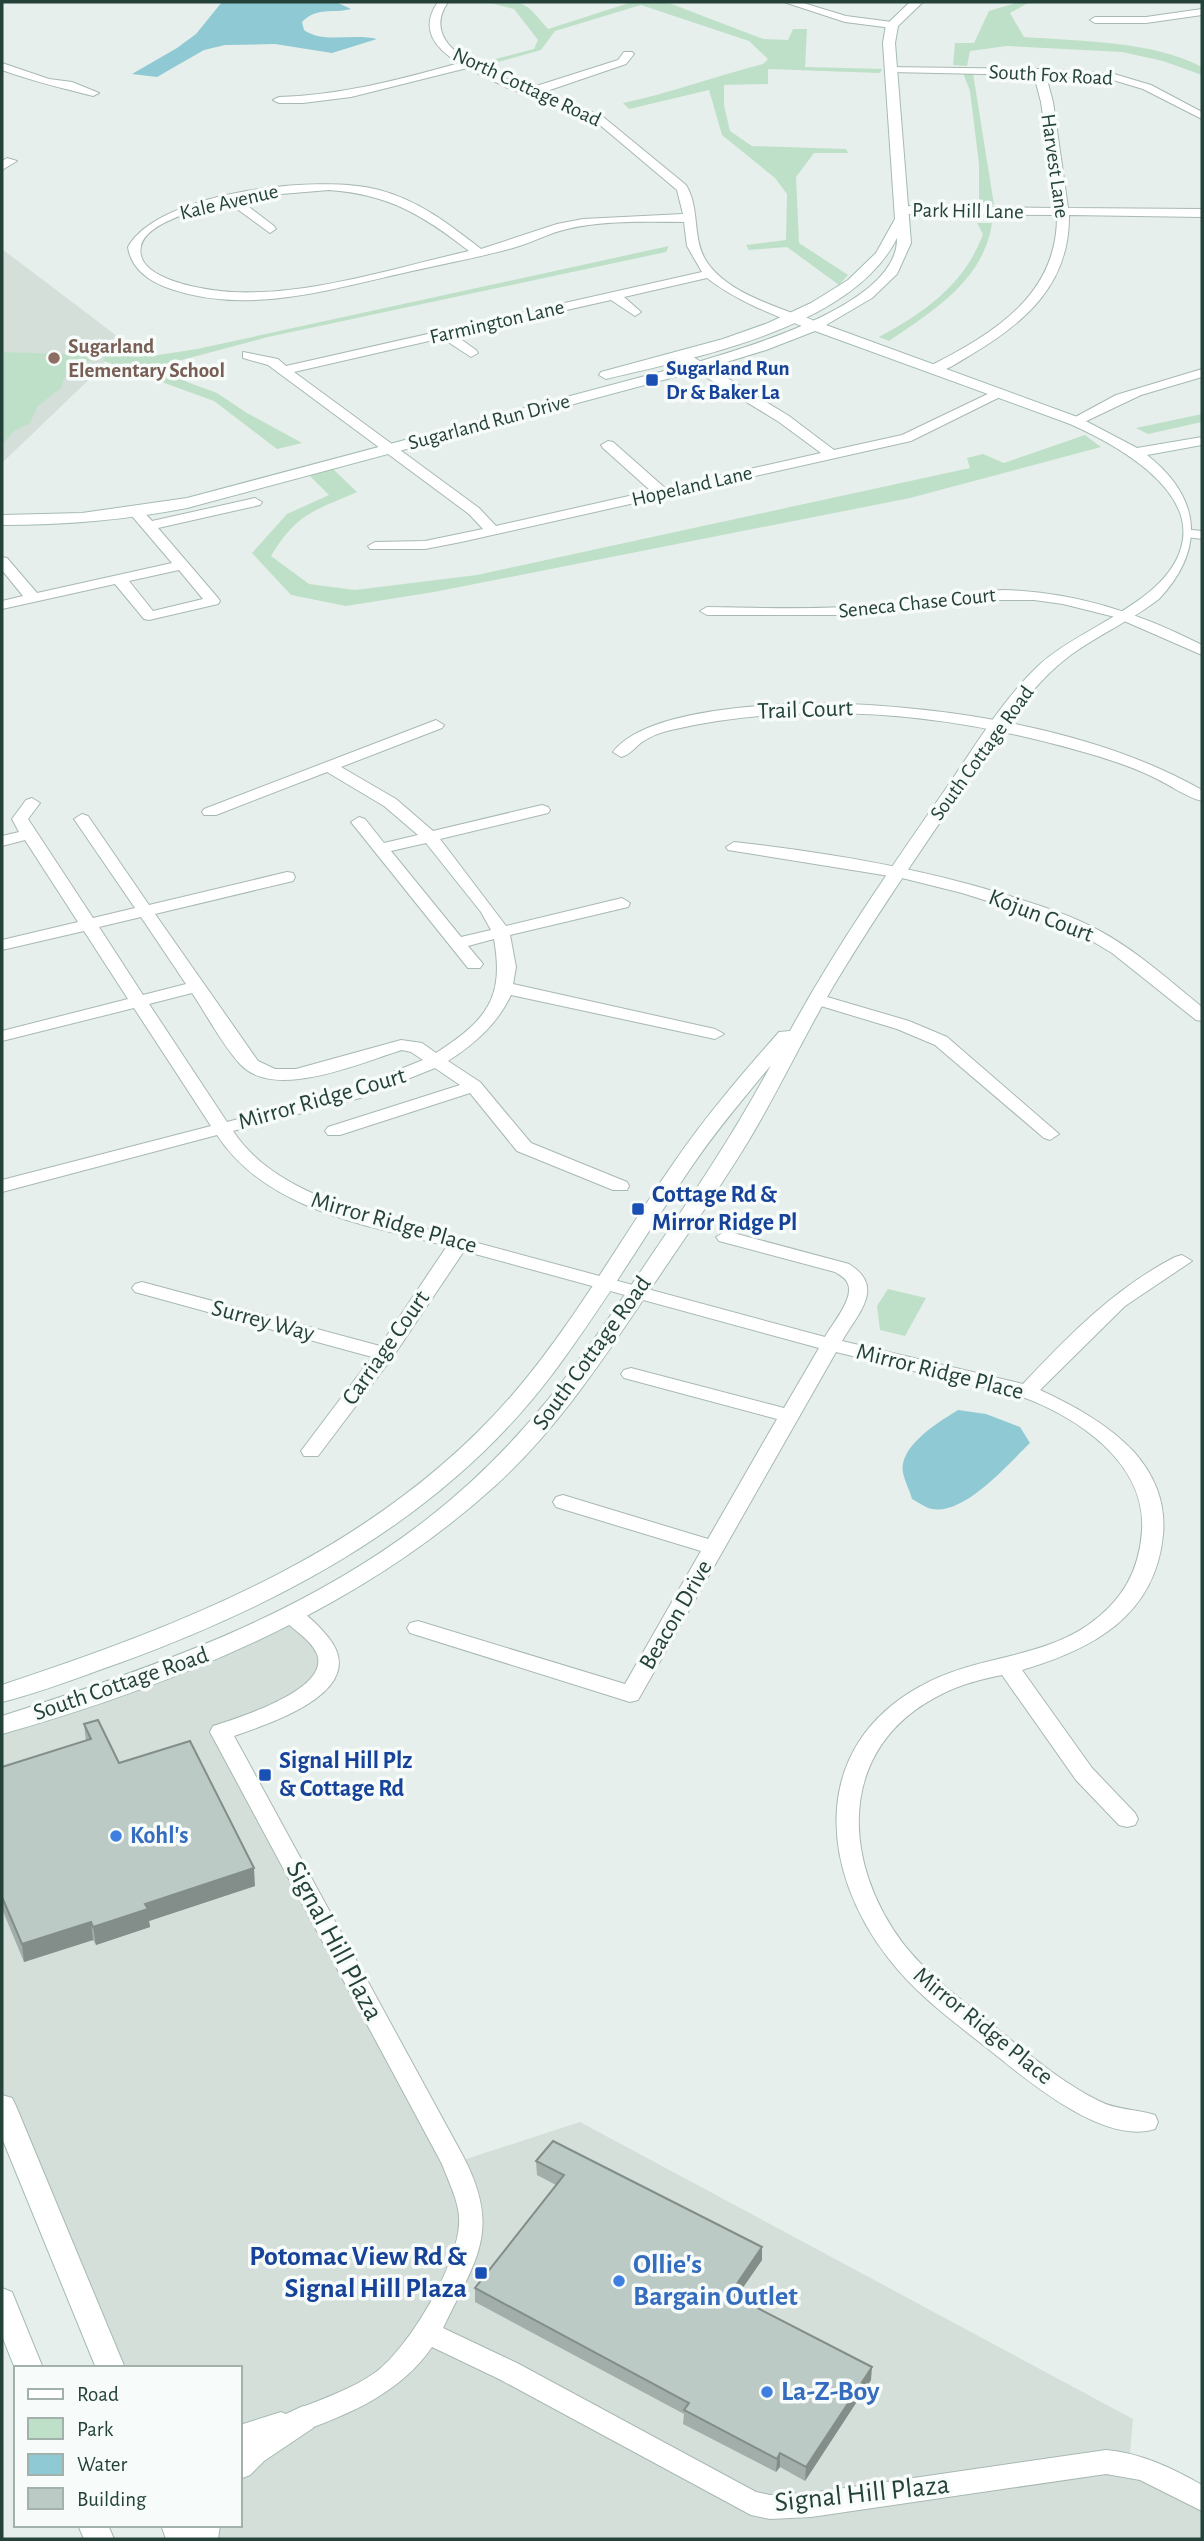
<svg xmlns="http://www.w3.org/2000/svg" width="1204" height="2541" font-family="'Alegreya Sans',sans-serif">
<style>
.built{fill:#d4dfda}
.green{fill:#bfe0c8}
.water{fill:#8ec9d4}
.lines{fill:none;stroke-linecap:round;stroke-linejoin:round}
.street-casing{stroke:#a8b8b2;stroke-width:2}
.secondary-casing{stroke:#a4bbb3;stroke-width:2}
.street{fill:#fff;fill-rule:evenodd}
.secondary{fill:#fff;fill-rule:evenodd}
.wall{fill:#a1aea9}
.shaded-wall{fill:#838d89}
.building{fill:#bbcac4;stroke:#838d89;stroke-width:2}
.education-dot{fill:#8d6e63;stroke:#f7fbf9;stroke-width:2.5}
.transit-dot{fill:#1a4fb4;stroke:#f7fbf9;stroke-width:2.5}
.shop-dot{fill:#3f7fe0;stroke:#f7fbf9;stroke-width:2.5}
.labels{text-anchor:middle;dominant-baseline:central;stroke-width:7;stroke-linejoin:round;paint-order:stroke}
.far-street-label{font-size:21px;fill:#24423a;stroke:#f7fbf9}
.far-education-label{font-size:21px;font-weight:bold;fill:#785e54;stroke:#f7fbf9;text-anchor:start}
.far-transit-label{font-size:21px;font-weight:bold;fill:#164399;stroke:#f7fbf9;text-anchor:start}
.street-label{font-size:24px;fill:#24423a;stroke:#f7fbf9}
.transit-label{font-size:24px;font-weight:bold;fill:#164399;stroke:#f7fbf9;text-anchor:start}
.shop-label{font-size:24px;font-weight:bold;fill:#366cbe;stroke:#f7fbf9;text-anchor:start}
.near-street-label{font-size:28px;fill:#24423a;stroke:#f7fbf9}
.near-transit-label{font-size:28px;font-weight:bold;fill:#164399;stroke:#f7fbf9;text-anchor:end}
.near-shop-label{font-size:28px;font-weight:bold;fill:#366cbe;stroke:#f7fbf9;text-anchor:start}
</style>
<rect width="100%" height="100%" fill="#e6efeb"/>
<path class="built" d="M2,249l115,87 -3,11 -14,22 -98,94z
M291,1614l35,36 -8,34 -97,48 233,431 126,-41 553,297 -4,46 27,7 46,27v40h-1021l-5,-14h64v-157h-129l-109,-262v-381l71,-22z"/>
<path class="green" d="M487,2c40,0 36,-2 61,27l84,-27h39l-2,1 94,36 25,1 5,-11h14l-2,38 77,2 -2,4 -112,-4v15l-44,1v20l6,26 22,15 94,3 2,4h-34l-18,24 3,66 49,32 -9,10 -52,-38 -38,3 -3,-5 40,-5 1,-46 -12,-16 -53,-43 -13,-45 -80,19 -6,-6c47,-10 93,-27 140,-39l5,-5 -19,-18 -108,-36 -86,26 -14,19 -50,14 -7,-2 50,-13 4,-9 -24,-31z
M1019,2h20l-13,2 -16,9 14,24c54,4 130,4 178,30v8l-39,-14 -41,-9 -115,-6 -37,5 -3,15 -14,-1 2,-22h19l15,-32z
M963,73h10l21,132h-15v-41l-9,-73z
M977,223h15c-8,57 -59,88 -103,118l-10,-4c45,-24 86,-53 104,-103z
M669,246l-3,6 -398,85 -105,28 24,17 30,11 30,20 55,30 -25,6 -63,-48 -110,-40 1,-7 47,2 45,-7z
M2,352l97,3 -35,23 -3,10 -23,18 -8,17 -16,8 -12,14z
M1202,414v8l-54,12 -12,-6z
M1085,435l16,12 -191,51 -476,94 -88,14 -55,-11 -39,-42 35,-39 42,-19 -19,-19 23,-7 24,23c-43,19 -60,21 -86,64l38,28 46,6 122,-15 493,-107 -3,-10 16,-4 21,9z
M888,1289l38,9 -21,38 -25,-6 -3,-24z"/>
<path class="water" d="M222,2h114l15,7c-19,5 -33,-3 -49,13l2,8c20,14 48,3 73,9l-45,14 -57,-9 -50,1 -21,5 -47,27 -25,-3 45,-26 19,-14z
M958,1410l28,4 34,13 10,16c-22,21 -65,72 -98,66 -6,-1 -14,-7 -20,-10 -2,-8 -7,-17 -9,-26 -5,-27 36,-51 55,-63z"/>
<g class="lines">
<defs>
<path id="street" d="M438,2h10c-33,48 49,73 82,86l88,-28 6,-8h8l2,2 -8,10 -85,29 61,23 84,69c14,23 6,51 19,74 17,29 58,43 87,54 10,3 22,6 29,13l-6,4 -5,-1c-36,-14 -72,-27 -103,-51l-83,19 17,15 -6,4 -24,-16 -156,35 21,15 2,3 -7,4 -29,-19 -148,34 185,136 17,18 155,-35 -48,-43 -2,-3 7,-4 5,1 52,46 156,-35 -42,-31 -104,-64v-6h10l104,64 45,34 68,-15 94,-45 5,-1 7,4 -97,48 -450,101 -36,7h-55l-2,-3 7,-4 50,-1 58,-12 -14,-15 -201,-149 -25,-7v-6l35,7 8,7 416,-94 -15,-26 -3,-24c-39,0 -79,-2 -117,7 -18,4 -34,13 -51,18 -34,10 -69,16 -104,24 -77,17 -162,45 -241,18 -21,-7 -40,-20 -43,-42 31,-56 194,-73 251,-57 39,10 70,34 102,59l76,-25 26,-5 100,-5 -6,-24 -83,-70 -86,-32 -41,-20 -116,29 -48,6h-24l-6,-3 6,-3c62,-2 120,-17 180,-34 -24,-15 -40,-34 -21,-61zM329,190c59,4 94,25 140,61 -75,17 -160,45 -237,41 -21,-1 -99,-11 -91,-46 6,-26 67,-39 88,-43l41,30 6,-4 -2,-3 -33,-25 40,-7z
M784,2h16l46,14 46,6 5,3 -5,3 -47,-6z
M1202,9v6l-56,8h-51l-5,-3 5,-3h51z
M2,63l47,16 23,3 27,11 -6,3c-31,-8 -61,-15 -91,-26z
M887,67l152,2 75,5 37,11 51,27v7l-59,-30 -30,-9 -67,-4 7,26 15,106 134,1v8l-133,-2c1,69 -44,108 -100,141 -11,6 -26,18 -39,16v-6c64,-33 128,-71 127,-151l-156,-1 -6,-4 6,-4 155,2 -15,-106 -7,-27 -143,-3 -4,-1z
M7,158l10,3 -15,9v-9z
M1202,369v8l-61,18 -61,29h-10l-2,-3 48,-26z
M255,498l7,4 -2,3 -102,23 60,70 2,3 -2,3 -69,16 -5,-1 -29,-35 -113,25v-8l21,-5 -21,-26v-13l5,1 30,35 135,-30 -40,-47v-6h10l10,11zM179,570l24,29 -50,12 -24,-30z
M1192,530l10,1v8l-15,-2 -2,-3 2,-3z
M1004,590c71,2 135,23 198,55v10l-87,-38 -52,-13 -29,-4h-61l-107,15h-159l-7,-4 7,-4c61,1 123,3 184,-3 38,-3 75,-12 113,-14z
M821,703c124,3 272,25 381,87v11c-16,-4 -32,-16 -47,-23 -24,-12 -50,-20 -75,-27 -132,-38 -274,-52 -409,-21 -10,2 -20,6 -29,12 -7,5 -12,13 -21,15l-8,-5c33,-43 156,-48 208,-49z
M436,720l8,5 -2,3 -101,39 55,32 37,32 109,-26 6,2 2,3 -2,3 -108,26 66,87 116,-28 8,5 -2,4 -118,28 6,32 -3,17 202,45 9,5 -9,5 -204,-44c-14,29 -35,48 -63,66l32,21 51,61 96,39 2,4 -2,4h-14l-96,-39 -47,-58 -130,42h-12l-3,-4 3,-4 132,-42 -25,-17 -75,30 -127,33c29,44 82,66 130,81l462,125c7,-13 29,-38 23,-53 -2,-6 -8,-9 -13,-12l-116,-31 -3,-4 10,-6 123,33c37,23 9,49 -7,77l181,43c46,-49 92,-96 152,-127l7,-2 10,6 -67,45 -85,84c34,16 68,34 94,62 21,24 32,51 29,83 -8,81 -70,114 -141,135l70,98 43,45 3,6 -3,6 -8,2 -8,-2 -43,-45 -74,-105c-20,4 -41,9 -60,19 -106,52 -102,168 -37,252 26,32 59,56 90,81 33,27 66,55 104,74 17,9 37,8 56,14l3,7 -3,7c-49,16 -122,-44 -158,-73 -37,-30 -78,-58 -108,-97 -70,-89 -80,-212 32,-273 52,-30 116,-26 167,-61 34,-24 51,-53 54,-94 5,-69 -67,-116 -125,-136 -19,-6 -39,-9 -59,-13 -41,-10 -81,-20 -122,-30l-198,348 -8,2 -220,-69 -3,-5 3,-5 8,-2 207,63 76,-133 -145,-44 -3,-5 3,-5 7,-2 145,44 69,-120 -153,-41 -3,-4 3,-4 7,-2 153,40 35,-60 -355,-97 -72,107 -74,98h-14l-3,-5 71,-94 -237,-65 -3,-4 3,-4 7,-2 238,64 67,-100c-80,-21 -180,-35 -230,-111l-215,57v-12l209,-54 -77,-118 -132,33v-10l126,-32 -44,-68 -82,19v-10l76,-18 -53,-82 -23,6v-10l17,-4 -7,-13 14,-19 6,-2 8,5 -12,16 65,99 42,-10 -61,-89 8,-5 6,2 61,89 138,-33 6,1 2,4 -2,4 -138,33 103,147 17,8h21l105,-29 21,3 14,10c49,-32 69,-53 58,-114l-26,7 15,18 -3,4h-12l-117,-146 8,-5 6,2 19,24 34,-8 -34,-29 -57,-34 -111,43h-12l-2,-3 2,-3zM426,843l55,69 10,18 -30,7 -70,-86zM141,917l45,67 -43,11 -44,-68zM192,993c15,22 31,53 49,72 35,36 121,-3 161,-15l9,2 12,8 -75,30 -121,32 -78,-118z
M734,842c90,10 179,25 266,51 34,11 69,21 100,38 37,20 70,50 102,76v14l-6,-1 -84,-67 -25,-15 -39,-18 -86,-27 -60,-15 -174,-28 -2,-3z
M817,994l92,27 38,16 112,97 -9,6 -6,-2 -109,-93 -38,-16 -86,-26 -3,-4 3,-4z
M291,1607c14,4 28,19 37,30 44,54 -57,86 -94,99l229,420c39,75 13,103 -20,172l74,35 239,129 14,3 41,-2 295,-43c35,3 66,18 96,35v26l-62,-31 -34,-6 -295,43 -41,2 -19,-4 -252,-136 -67,-32c-31,45 -80,66 -129,84l-10,-4 -3,-8 3,-8c28,-12 58,-21 83,-39 33,-25 80,-104 83,-147 2,-20 -10,-42 -17,-61l-232,-432 3,-6c24,-8 118,-36 104,-72 -7,-17 -28,-25 -37,-40l3,-5z"/>
<path id="secondary" d="M910,2h13l-25,24 -3,17 16,200 -14,31 -25,24 -46,27 254,93 57,30 65,-11v8l-55,10c56,44 57,96 12,144 -27,21 -59,35 -87,55 -30,22 -53,52 -74,83 -55,82 -113,163 -164,248 -30,51 -55,105 -85,155 -34,56 -72,109 -108,163 -43,64 -87,129 -145,182 -137,125 -318,199 -494,249v-18c148,-47 301,-100 425,-197 97,-76 152,-156 220,-257 44,-64 87,-128 124,-197 -28,34 -57,68 -81,104 -47,69 -89,141 -139,207 -107,141 -265,226 -429,286 -40,14 -80,30 -120,40v-17c188,-62 379,-137 512,-292 60,-70 106,-153 159,-229 32,-47 69,-90 106,-132l11,-1c46,-84 100,-162 155,-241 29,-42 55,-87 92,-123 40,-39 128,-63 144,-119 18,-59 -68,-105 -111,-124l-255,-93 -49,19 -62,19 -517,139c-62,12 -122,17 -185,17v-10l80,-2 105,-15 507,-135c50,-15 205,-58 203,-125 -45,90 -201,119 -291,141l-7,-4 2,-3 122,-33 45,-16 43,-20 37,-23 28,-27 19,-34 -12,-176 3,-18z
M2,2095l10,3 4,8 109,262h-29l-94,-230z
M2,2288l10,4 31,76h-27v3l-14,-35z
M303,2406l10,4 5,9 -5,9 -49,33 -14,14 -10,4v-54l41,-13 5,2z
M78,2525h30l6,14h-30z
M161,2525h59l-2,14h-52z"/>
</defs>
<use href="#street" class="street-casing"/>
<use href="#secondary" class="secondary-casing"/>
<use href="#street" class="street"/>
<use href="#secondary" class="secondary"/>
</g>
<path class="wall" d="M84,1724l35,39 136,123 -106,35 1,6 -54,18 -3,-5 -69,22 -22,-53v-142l84,-26z
M536,2161l226,99 -26,37 135,83 -66,101 -25,-14 -4,5 -93,-48 1,-10 -209,-112v-14l81,-103 -19,-10z"/>
<path class="shaded-wall" d="M254,1868l1,18 -106,35 1,6 -54,18 -3,-18 52,-23z
M91,1922l2,18 -69,22 -2,-18z
M762,2247v13l-33,48 1,-14z
M872,2367l-1,13 -66,101 1,-14z
M780,2453v14l-4,5 1,-13z"/>
<path class="building" d="M98,1720l21,43 71,-22 64,127 -109,36 3,5 -55,18 -2,-5 -69,22 -20,-47v-130l89,-28 -7,-15z
M553,2141l209,106 -32,47 142,73 -66,100 -26,-14 -3,6 -93,-49 5,-7 -214,-115 89,-113 -28,-14z"/>
<circle class="education-dot" cx="54" cy="358" r="7"/>
<g class="transit-dot">
<rect x="645" y="373" width="14" height="14" rx="3.5"/>
<rect x="631" y="1202" width="14" height="14" rx="3.5"/>
<rect x="258" y="1768" width="14" height="14" rx="3.5"/>
<rect x="474" y="2266" width="14" height="14" rx="3.5"/>
</g>
<g class="shop-dot">
<circle cx="116" cy="1836" r="7"/>
<circle cx="619" cy="2281" r="7"/>
<circle cx="767" cy="2392" r="7"/>
</g>
<g class="labels">
<g class="far-street-label">
<text transform="translate(1051 75) rotate(3)">South Fox Road</text>
<text transform="translate(527 87) rotate(25)">North Cottage Road</text>
<text transform="translate(1055 166) rotate(82)">Harvest Lane</text>
<text transform="translate(229 202) rotate(-13)">Kale Avenue</text>
<text transform="translate(968 211) rotate(1)">Park Hill Lane</text>
<text transform="translate(497 322) rotate(-13)">Farmington Lane</text>
<text transform="translate(489 422) rotate(-15)">Sugarland Run Drive</text>
<text transform="translate(692 486) rotate(-13)">Hopeland Lane</text>
<text transform="translate(917 603) rotate(-6)">Seneca Chase Court</text>
<text transform="translate(982 753) rotate(-54)">South Cottage Road</text>
</g>
<g class="far-education-label">
<text x="68" y="346">Sugarland<tspan x="68" dy="24">Elementary School</tspan></text>
</g>
<g class="far-transit-label">
<text x="666" y="368">Sugarland Run<tspan x="666" dy="24">Dr &amp; Baker La</tspan></text>
</g>
<g class="street-label">
<text transform="translate(805 710) rotate(-2)">Trail Court</text>
<text transform="translate(1041 916) rotate(21)">Kojun Court</text>
<text transform="translate(322 1099) rotate(-16)">Mirror Ridge Court</text>
<text transform="translate(394 1223) rotate(16)">Mirror Ridge Place</text>
<text transform="translate(263 1321) rotate(15)">Surrey Way</text>
<text transform="translate(386 1348) rotate(-55)">Carriage Court</text>
<text transform="translate(592 1353) rotate(-54)">South Cottage Road</text>
<text transform="translate(940 1372) rotate(14)">Mirror Ridge Place</text>
<text transform="translate(676 1615) rotate(-60)">Beacon Drive</text>
<text transform="translate(121 1684) rotate(-19)">South Cottage Road</text>
<text transform="translate(983 2026) rotate(39)">Mirror Ridge Place</text>
</g>
<g class="transit-label">
<text x="652" y="1195">Cottage Rd &amp;<tspan x="652" dy="28">Mirror Ridge Pl</tspan></text>
<text x="279" y="1761">Signal Hill Plz<tspan x="279" dy="28">&amp; Cottage Rd</tspan></text>
</g>
<g class="shop-label">
<text x="130" y="1836">Kohl's</text>
</g>
<g class="near-street-label">
<text transform="translate(334 1941) rotate(62)">Signal Hill Plaza</text>
<text transform="translate(862 2494) rotate(-6)">Signal Hill Plaza</text>
</g>
<g class="near-transit-label">
<text x="467" y="2257">Potomac View Rd &amp;<tspan x="467" dy="32">Signal Hill Plaza</tspan></text>
</g>
<g class="near-shop-label">
<text x="633" y="2265">Ollie's<tspan x="633" dy="32">Bargain Outlet</tspan></text>
<text x="781" y="2392">La-Z-Boy</text>
</g>
</g>
<rect width="1204" height="2541" fill="none" stroke="#24423a" stroke-width="7"/>
<rect x="14" y="2366" width="228" height="161" fill="#f7fbf9" stroke="#a3b1ad" stroke-width="2"/>
<rect x="28" y="2389" width="35" height="10" fill="#ffffff" stroke="#a3b1ad" stroke-width="2"/>
<text x="77" y="2401" font-size="21" fill="#24423a">Road</text>
<rect x="28" y="2418" width="35" height="21" fill="#bfe0c8" stroke="#a3b1ad" stroke-width="2"/>
<text x="77" y="2436" font-size="21" fill="#24423a">Park</text>
<rect x="28" y="2454" width="35" height="21" fill="#8ec9d4" stroke="#a3b1ad" stroke-width="2"/>
<text x="77" y="2471" font-size="21" fill="#24423a">Water</text>
<rect x="28" y="2488" width="35" height="21" fill="#bbcac4" stroke="#a3b1ad" stroke-width="2"/>
<text x="77" y="2506" font-size="21" fill="#24423a">Building</text>
</svg>
